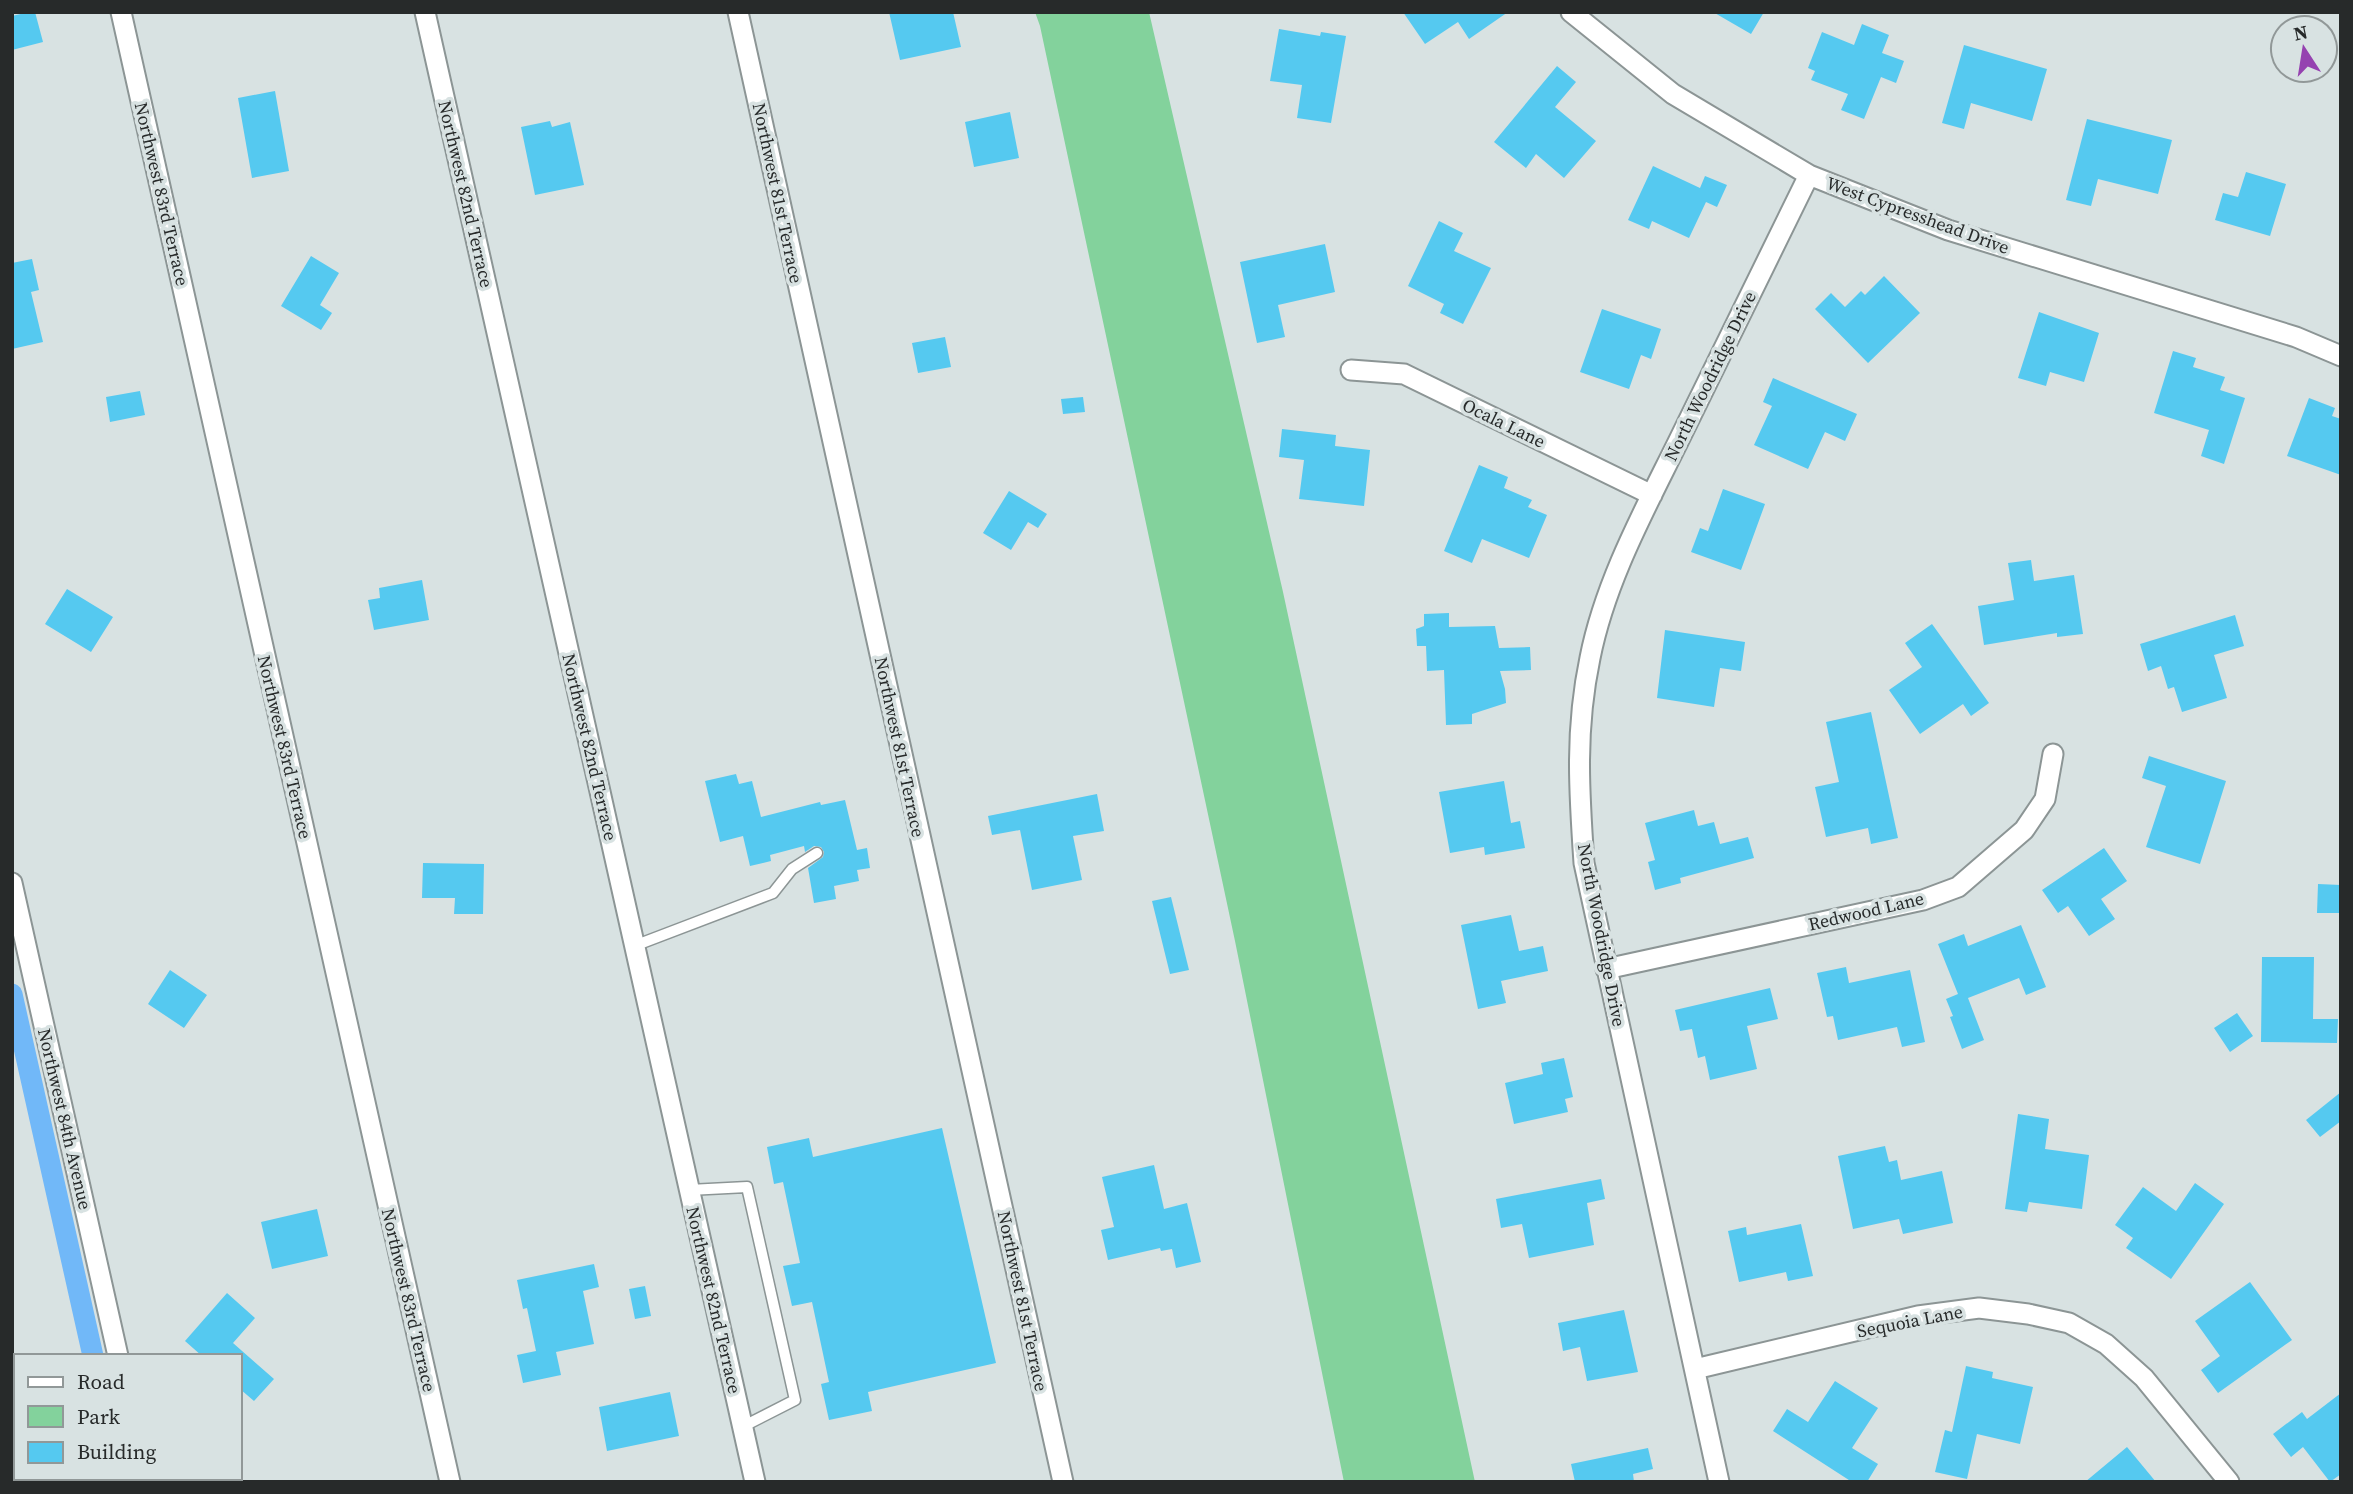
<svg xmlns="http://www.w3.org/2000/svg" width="2353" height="1494" font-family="'Source Serif 4',serif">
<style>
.green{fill:#83d29c}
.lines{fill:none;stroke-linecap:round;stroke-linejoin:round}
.canal{stroke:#71b8f8;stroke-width:21}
.building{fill:#55c9f0}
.service-casing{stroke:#8c9595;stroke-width:13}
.minor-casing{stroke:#8c9595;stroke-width:23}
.service{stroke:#fff;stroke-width:10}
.minor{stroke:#fff;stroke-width:19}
.labels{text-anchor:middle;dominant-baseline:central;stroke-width:7;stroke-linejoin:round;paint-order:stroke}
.street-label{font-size:18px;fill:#272a2a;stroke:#d8e2e2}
</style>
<rect width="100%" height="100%" fill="#d8e2e2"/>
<path class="green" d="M1035,12h114l134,580 192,890h-131l-109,-541 -195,-915z"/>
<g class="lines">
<path class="canal" d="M12,994l81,362
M120,1478l1,4"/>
</g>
<path class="building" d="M29,12h6l8,30 -31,8v-34z
M889,12h64l8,35 -61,13z
M1403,12h105l-39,27 -11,-17 -33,22z
M1713,12h51l-13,22z
M1862,24l27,11 -7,18 22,8 -8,22 -15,-6 -17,42 -23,-9 7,-16 -37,-14 4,-9 -7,-3 14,-36 32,13z
M1279,29l41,7 1,-4 25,4 -15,87 -34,-5 5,-33 -32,-4z
M1964,45l83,24 -15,52 -61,-18 -7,26 -22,-6z
M1557,66l19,16 -21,25 41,34 -32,37 -28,-24 -10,14 -32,-26z
M275,91l14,80 -37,7 -14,-80z
M1010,112l9,46 -45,9 -9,-45z
M2087,119l85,21 -14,54 -60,-15 -7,27 -25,-6z
M550,121l2,6 18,-5 14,63 -49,10 -14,-68z
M1653,166l47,22 5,-12 22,9 -10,22 -11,-5 -17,36 -37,-17 -3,8 -21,-9z
M2246,172l40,12 -16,52 -55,-16 8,-27 15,4z
M1439,221l24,12 -9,18 37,17 -28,56 -23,-11 4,-9 -36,-18z
M1325,244l10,48 -57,13 7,32 -28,6 -17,-81z
M311,256l28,17 -19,32 12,8 -11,17 -40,-24z
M32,259l7,31 -8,2 12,50 -31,7v-86z
M1884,276l36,37 -52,50 -53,-54 16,-16 14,14 16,-16 4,4z
M1602,309l59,20 -10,30 -10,-4 -12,34 -49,-17z
M2039,312l60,21 -15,49 -34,-10 -4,14 -28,-8z
M945,337l6,30 -33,6 -6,-30z
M2173,351l23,7 -3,9 32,10 -5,13 25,8 -21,66 -23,-8 8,-26 -55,-17z
M1773,378l84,36 -12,27 -20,-9 -17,37 -54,-24 18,-39 -9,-4z
M140,391l5,24 -35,7 -4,-25z
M1083,397l2,15 -22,2 -2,-15z
M2309,398l26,10 -3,8 9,3v56l-54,-19z
M1282,429l54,6 -1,11 35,4 -6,56 -65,-7 5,-39 -25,-3z
M1479,465l29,12 -4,11 28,12 -4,7 19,8 -18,43 -47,-19 -10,24 -28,-12z
M1723,489l42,15 -24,66 -50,-18 9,-24 8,3z
M1009,491l38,23 -9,14 -10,-6 -17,28 -28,-17z
M2031,560l3,21 40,-6 9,59 -26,3v-4l-73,12 -6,-39 36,-6 -6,-37z
M422,580l7,40 -55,10 -6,-30 12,-2 -1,-10z
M67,589l46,28 -22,35 -46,-28z
M1449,613v14l46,-1 4,22 31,-1 1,23 -31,1 5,18 1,14 -34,11v10l-26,1 -2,-55 -17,1 -1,-25h-9l-1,-17 8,-3v-12z
M2235,615l9,31 -30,9 13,43 -45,14 -8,-25 -6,2 -7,-23 -13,5 -8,-27z
M1932,624l57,79 -18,13 -8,-12 -43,30 -31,-44 33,-23 -17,-24z
M1665,630l80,12 -4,29 -21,-3 -6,39 -57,-9z
M1871,712l27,126 -27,6 -3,-16 -42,9 -11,-50 24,-5 -13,-60z
M2149,756l77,25 -26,83 -54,-17 20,-61 -24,-8z
M736,774l3,10 13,-3 9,36 59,-15 1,3 24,-5 12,50 10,-2 3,20 -13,2 2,11 -25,5 2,13 -22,4 -6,-35 15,-11 1,-5 -3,-5 -7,-1 -9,6 -1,-6 -34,9 1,6 -21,5 -7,-30 -23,6 -15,-61z
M1504,781l7,42 9,-2 5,27 -40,7 -1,-8 -34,6 -11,-61z
M1097,794l7,37 -31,5 9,44 -50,10 -12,-60 -28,5 -4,-19z
M1694,810l4,16 16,-4 6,22 28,-7 6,21 -74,20 1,5 -26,7 -7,-28 7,-2 -10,-37z
M2104,848l23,33 -26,18 14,20 -26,17 -21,-30 -10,7 -16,-23z
M423,863l61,1 -1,50h-29l1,-16h-33z
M2318,884l23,1v28h-24z
M1171,897l18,73 -19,4 -18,-73z
M1511,915l8,36 24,-5 5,25 -47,10 5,22 -28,6 -17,-84z
M2021,925l25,62 -20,8 -7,-17 -51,20 16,42 -22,9 -12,-32 3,-1 -7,-17 12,-5 -20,-50 26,-10 4,12z
M2262,957h52l-1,62h25l-1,24 -76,-1z
M1846,967l3,16 61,-13 15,72 -23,5 -5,-20 -59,13 -5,-24 -6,1 -10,-44z
M170,970l37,25 -23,33 -36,-24z
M1770,988l8,31 -31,7 10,43 -47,11 -5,-24 -7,2 -6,-29 -12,2 -5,-21z
M2237,1013l16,23 -23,16 -16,-24z
M1564,1058l9,39 -8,2 3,13 -54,12 -9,-41 38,-9 -2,-11z
M2341,1092v29l-21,16 -14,-17z
M2018,1114l31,5 -4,30 44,6 -7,54 -53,-7 -2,10 -22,-3z
M942,1128l54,235 -128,29 4,19 -43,9 -8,-36 8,-2 -17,-80 -20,4 -9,-40 17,-3 -17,-81 -9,2 -7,-37 42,-9 4,19z
M1885,1146l4,16 8,-2 4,20 41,-9 11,52 -50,11 -4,-15 -46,10 -15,-73z
M1154,1165l10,44 23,-6 14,59 -25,6 -4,-19 -11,2 -1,-3 -52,12 -7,-30 13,-3 -12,-50z
M1601,1179l4,20 -18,4 7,42 -65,13 -7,-34 -21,4 -5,-29z
M2195,1183l29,21 -53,75 -45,-31 7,-10 -18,-13 28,-38 33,24z
M317,1209l11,47 -56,13 -11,-47z
M1801,1224l12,52 -25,5 -2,-9 -47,10 -11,-51 18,-4 1,8z
M594,1264l5,23 -16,4 11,53 -38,8 5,23 -38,8 -6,-28 19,-4 -9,-43 -4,1 -6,-29z
M2250,1282l42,58 -74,53 -17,-23 19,-14 -25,-35z
M645,1286l6,30 -16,3 -6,-30z
M227,1293l28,25 -22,25 41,36 -20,22 -14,-12v-33h-38l-17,-15z
M1624,1310l14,62 -51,9 -7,-34 -17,4 -5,-28z
M1966,1366l27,6 -1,6 41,9 -13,57 -43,-10 -10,45 -32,-7 10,-42 7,2z
M1835,1381l43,27 -26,40 26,16 -11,18h-15l-79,-51 14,-22 21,13z
M670,1392l9,44 -72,15 -8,-44z
M2341,1393v81l-11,8 -27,-35 -12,10 -18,-23 29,-22 5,7z
M2127,1447l29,35h-71z
M1648,1448l5,21 -20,5 1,8h-59l-4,-18z"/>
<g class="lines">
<defs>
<path id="service" d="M634,946l139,-53 19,-24 25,-16
M689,1190l58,-3 48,213 -53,27"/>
<path id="minor" d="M121,12l329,1470
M425,12l330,1470
M738,12l325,1470
M1571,12l102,82 136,81 139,55 348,107 45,19
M1351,370l53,4 248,121
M12,883l106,473
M1606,969l317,-69 35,-13 66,-57 21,-31 8,-45
M1695,1369l223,-53 61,-8 49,6 41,9 37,21 38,34 85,104
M145,1478l1,4
M1719,1482l-135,-619c-5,-72 -9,-134 6,-205 15,-76 54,-147 88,-216 43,-89 87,-178 131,-267"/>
</defs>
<use href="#service" class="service-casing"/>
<use href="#minor" class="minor-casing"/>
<use href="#service" class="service"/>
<use href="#minor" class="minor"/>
</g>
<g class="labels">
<g class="street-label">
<text transform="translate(778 193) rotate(78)">Northwest 81st Terrace</text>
<text transform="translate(162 194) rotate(77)">Northwest 83rd Terrace</text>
<text transform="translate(466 194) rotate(77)">Northwest 82nd Terrace</text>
<text transform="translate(1918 215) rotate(20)">West Cypresshead Drive</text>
<text transform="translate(1710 376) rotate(-64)">North Woodridge Drive</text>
<text transform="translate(1504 423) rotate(26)">Ocala Lane</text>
<text transform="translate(285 747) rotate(77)">Northwest 83rd Terrace</text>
<text transform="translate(590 747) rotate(77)">Northwest 82nd Terrace</text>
<text transform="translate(900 747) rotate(78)">Northwest 81st Terrace</text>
<text transform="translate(1866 911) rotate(-13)">Redwood Lane</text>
<text transform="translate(1602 935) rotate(79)">North Woodridge Drive</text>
<text transform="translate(65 1119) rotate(77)">Northwest 84th Avenue</text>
<text transform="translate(409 1300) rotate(77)">Northwest 83rd Terrace</text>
<text transform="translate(714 1300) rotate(77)">Northwest 82nd Terrace</text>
<text transform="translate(1023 1301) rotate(78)">Northwest 81st Terrace</text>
<text transform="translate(1910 1321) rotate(-11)">Sequoia Lane</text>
</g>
</g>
<rect width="2353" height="1494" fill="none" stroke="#272a2a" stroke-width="28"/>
<rect x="14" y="1354" width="228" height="126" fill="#d8e2e2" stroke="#919898" stroke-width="2"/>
<rect x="28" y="1377" width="35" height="10" fill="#ffffff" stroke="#919898" stroke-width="2"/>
<text x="77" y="1389" font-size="21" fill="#272a2a">Road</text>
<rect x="28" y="1406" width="35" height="21" fill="#83d29c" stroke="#919898" stroke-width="2"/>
<text x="77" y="1424" font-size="21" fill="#272a2a">Park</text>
<rect x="28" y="1442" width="35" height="21" fill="#55c9f0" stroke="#919898" stroke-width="2"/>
<text x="77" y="1459" font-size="21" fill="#272a2a">Building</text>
<g transform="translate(2304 49) rotate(348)"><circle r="33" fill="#d8e2e2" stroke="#919898" stroke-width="2"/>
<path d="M0-5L12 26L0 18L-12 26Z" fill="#9542b0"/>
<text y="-10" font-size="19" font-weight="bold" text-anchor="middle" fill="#272a2a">N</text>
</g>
</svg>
